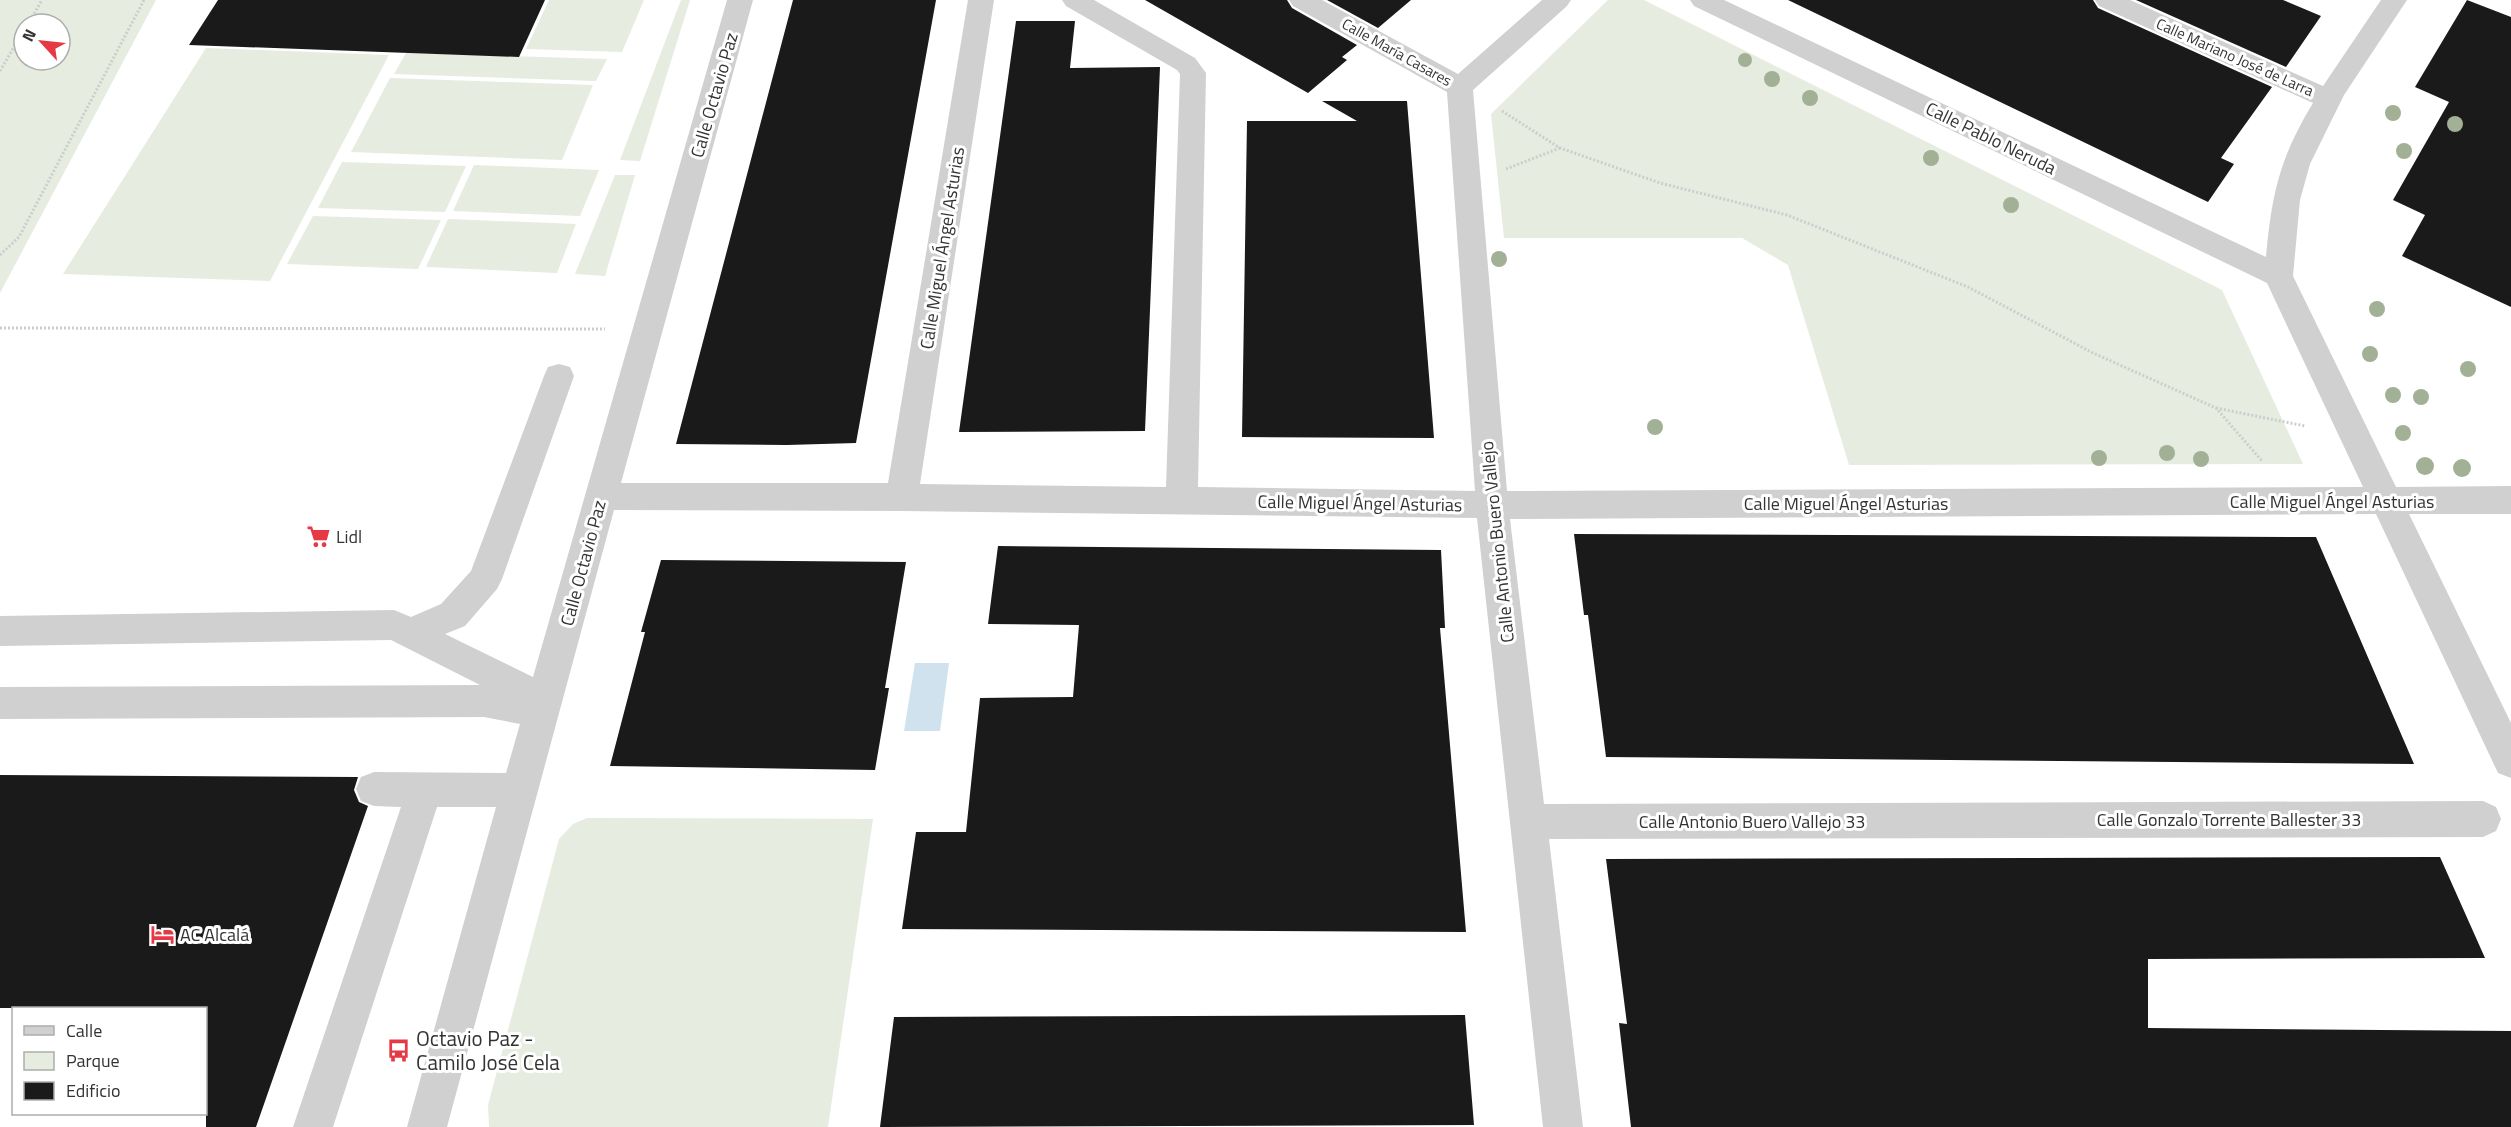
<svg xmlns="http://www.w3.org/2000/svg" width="2511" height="1127" font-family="'Titillium Web',sans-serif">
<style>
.green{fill:#e6ecdf;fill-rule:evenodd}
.water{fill:#cfe2ee}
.building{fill:#1a1a1a}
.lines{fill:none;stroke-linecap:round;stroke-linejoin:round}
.path{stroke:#cdcdcd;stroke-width:3;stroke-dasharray:2 2;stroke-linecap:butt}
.minor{fill:#d0d0d0;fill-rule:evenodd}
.tree{fill:#a2b095}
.labels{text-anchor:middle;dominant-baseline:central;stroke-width:6;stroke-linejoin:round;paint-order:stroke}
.far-street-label{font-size:15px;fill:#333;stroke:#fff}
.street-label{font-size:18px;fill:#333;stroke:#fff}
.poi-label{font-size:18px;fill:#333;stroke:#fff;text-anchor:start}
.near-poi-label{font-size:21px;fill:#333;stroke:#fff;text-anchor:start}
</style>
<rect width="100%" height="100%" fill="#fff"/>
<path class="green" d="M0,0h156l-156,293zM24,24h36v36h-36z
M549,0h95l-22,52 -96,-3z
M681,0h9l-50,161 -20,-1z
M1608,0h36l578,290 81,174 -454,1 -61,-200 -46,-27h-238l-13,-124z
M206,48l183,7 -119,226 -207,-7z
M406,53l201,6 -11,22 -202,-7z
M390,78l203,7 -31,75 -211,-8z
M342,162l124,4 -21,46 -127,-4z
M474,165l125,5 -19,46 -127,-5z
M615,175h20l-30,101 -30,-2z
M313,216l128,4 -23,49 -131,-5z
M448,219h1l127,5 -19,49 -131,-6z
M587,818l286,1 -45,308h-339l-1,-22 71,-266 14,-15z"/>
<path class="water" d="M915,663h34l-9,68h-36z"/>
<path class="building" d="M218,0h327l-26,57 -330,-12z
M793,0h143l-80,443 -69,2 -111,-1z
M1145,0h142l5,8 65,37 -15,12 5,3 -39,33z
M1327,0h84l-33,28z
M1788,0h305l5,8 174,79 -51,71 13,6 -26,38z
M2136,0h147l38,16 -35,51z
M2467,0l44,17v290l-109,-51 23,-41 -32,-15 56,-98 -34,-15z
M1016,21h59l-5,47 90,-1 -15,364 -186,1z
M1322,101h85l27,337 -192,-1 5,-316h110z
M1574,534l742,3 98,227 -808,-7 -18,-142h-4z
M998,546l443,4 4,78h-5l26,304 -564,-3 14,-97h50l14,-134 93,-1 6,-72 -91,-1z
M661,560l245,2 -21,126h4l-14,82 -265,-4 35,-134h-4z
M0,775l358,2 -4,13 5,12 9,4 -112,321h-50v-119h-206z
M2440,857l45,101 -337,1v69l363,3v96h-880l-12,-104 8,1 -21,-165z
M1465,1015l9,110 -594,2 14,-110z"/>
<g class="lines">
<path class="path" d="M28,24l14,-24
M0,71l24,-41
M1502,111l58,37 100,35 127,32 181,72 125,66 123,55 46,53
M1506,169l54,-21
M0,255l19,-18 125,-237
M0,328l605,1
M2216,408l89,18"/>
<path class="minor" d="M727,0h26l-132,483h267l80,-483h26l-74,484 246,3 14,-413 -3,-4 -111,-64 -4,-6h32l101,58 11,15 -8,414 277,4 -28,-399 -154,-86 -4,-6h33l136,74 84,-74h29l-4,6 -94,84 34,401 856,-4 -96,-204 -573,-277 -4,-6h34l542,257c6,-63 13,-98 47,-154l-214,-97 -4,-6h35l193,86 58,-86h26l-63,95 -34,69 -10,36 -7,76 103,211 115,-1v28h-102l102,209v55l-13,-5 -122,-259 -866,5 34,285 939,-3 13,6 5,12 -5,12 -13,6 -934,2 34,288h-40l-66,-609 -575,-7 -288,-1 -167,617h-40l89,-320h-59l-104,320h-40l108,-320 -27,-1 -13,-5 -5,-12 5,-12 13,-5 132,1 14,-49 -36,-7 -484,2v-32l480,-2 -89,-45 -391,6v-30l394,-6 17,7 30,-13 30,-33 73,-195 4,-9 11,-3 11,3 4,9 -72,203 -5,10 -32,37 -20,8 88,43z"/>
</g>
<g class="tree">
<circle cx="1745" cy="60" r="7"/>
<circle cx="1772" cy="79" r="8"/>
<circle cx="1810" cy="98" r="8"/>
<circle cx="2393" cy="113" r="8"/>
<circle cx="2455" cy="124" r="8"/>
<circle cx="2404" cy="151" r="8"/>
<circle cx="1931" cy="158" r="8"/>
<circle cx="2011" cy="205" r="8"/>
<circle cx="1499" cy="259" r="8"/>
<circle cx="2377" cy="309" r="8"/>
<circle cx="2370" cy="354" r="8"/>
<circle cx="2468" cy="369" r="8"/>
<circle cx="2393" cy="395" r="8"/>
<circle cx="2421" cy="397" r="8"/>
<circle cx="1655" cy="427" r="8"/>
<circle cx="2403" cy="433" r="8"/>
<circle cx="2167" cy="453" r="8"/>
<circle cx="2099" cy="458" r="8"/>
<circle cx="2201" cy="459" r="8"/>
<circle cx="2425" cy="466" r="9"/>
<circle cx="2462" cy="468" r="9"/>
</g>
<defs>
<symbol id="supermarket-bare" viewBox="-9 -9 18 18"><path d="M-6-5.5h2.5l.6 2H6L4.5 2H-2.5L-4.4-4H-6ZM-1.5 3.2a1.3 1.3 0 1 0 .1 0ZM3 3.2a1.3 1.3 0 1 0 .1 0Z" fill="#e63946" stroke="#fff" stroke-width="2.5" paint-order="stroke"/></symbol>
<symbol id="hotel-bare" viewBox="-9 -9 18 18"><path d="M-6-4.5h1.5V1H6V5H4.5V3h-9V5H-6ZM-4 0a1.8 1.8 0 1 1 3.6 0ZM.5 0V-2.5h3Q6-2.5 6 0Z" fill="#e63946" stroke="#fff" stroke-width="2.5" paint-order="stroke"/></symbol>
<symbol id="bus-bare" viewBox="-9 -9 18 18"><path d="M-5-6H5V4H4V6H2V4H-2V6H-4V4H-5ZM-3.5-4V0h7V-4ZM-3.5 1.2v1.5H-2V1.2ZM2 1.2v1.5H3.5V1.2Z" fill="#e63946" stroke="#fff" stroke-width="2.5" paint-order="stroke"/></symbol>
</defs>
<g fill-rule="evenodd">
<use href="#supermarket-bare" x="302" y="520" width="33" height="33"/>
<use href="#hotel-bare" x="146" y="918" width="33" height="33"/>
<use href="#bus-bare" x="382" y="1034" width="33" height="33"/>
</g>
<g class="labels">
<g class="far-street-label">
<text transform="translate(1397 52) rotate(29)">Calle María Casares</text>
<text transform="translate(2235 57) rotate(24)">Calle Mariano José de Larra</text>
</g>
<g class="street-label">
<text transform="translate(714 95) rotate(-74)">Calle Octavio Paz</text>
<text transform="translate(1991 138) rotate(26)">Calle Pablo Neruda</text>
<text transform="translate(942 248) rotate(-81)">Calle Miguel Ángel Asturias</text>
<text x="2332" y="501">Calle Miguel Ángel Asturias</text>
<text transform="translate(1360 503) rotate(1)">Calle Miguel Ángel Asturias</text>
<text x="1846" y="503">Calle Miguel Ángel Asturias</text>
<text transform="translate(1497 542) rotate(-96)">Calle Antonio Buero Vallejo</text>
<text transform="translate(583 563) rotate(-75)">Calle Octavio Paz</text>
<text x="2229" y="819">Calle Gonzalo Torrente Ballester 33</text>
<text x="1752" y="821">Calle Antonio Buero Vallejo 33</text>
</g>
<g class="poi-label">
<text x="336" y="536">Lidl</text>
<text x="180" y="934">AC Alcalá</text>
</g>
<g class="near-poi-label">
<text x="416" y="1038">Octavio Paz -<tspan x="416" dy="24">Camilo José Cela</tspan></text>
</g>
</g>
<rect x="12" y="1007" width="195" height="108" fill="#ffffff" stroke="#adadad" stroke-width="1.5"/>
<rect x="24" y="1026" width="30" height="9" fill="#d0d0d0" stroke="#adadad" stroke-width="1.5"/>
<text x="66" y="1037" font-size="18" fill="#333333">Calle</text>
<rect x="24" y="1052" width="30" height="18" fill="#e6ecdf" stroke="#adadad" stroke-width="1.5"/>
<text x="66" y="1067" font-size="18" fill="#333333">Parque</text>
<rect x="24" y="1082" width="30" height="18" fill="#1a1a1a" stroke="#adadad" stroke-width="1.5"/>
<text x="66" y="1097" font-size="18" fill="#333333">Edificio</text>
<g transform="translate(42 42) rotate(297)"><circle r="28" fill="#ffffff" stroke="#adadad" stroke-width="1.5"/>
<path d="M0-4.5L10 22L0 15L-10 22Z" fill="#e63946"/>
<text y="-9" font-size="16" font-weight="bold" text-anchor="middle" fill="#333333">N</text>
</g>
</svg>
